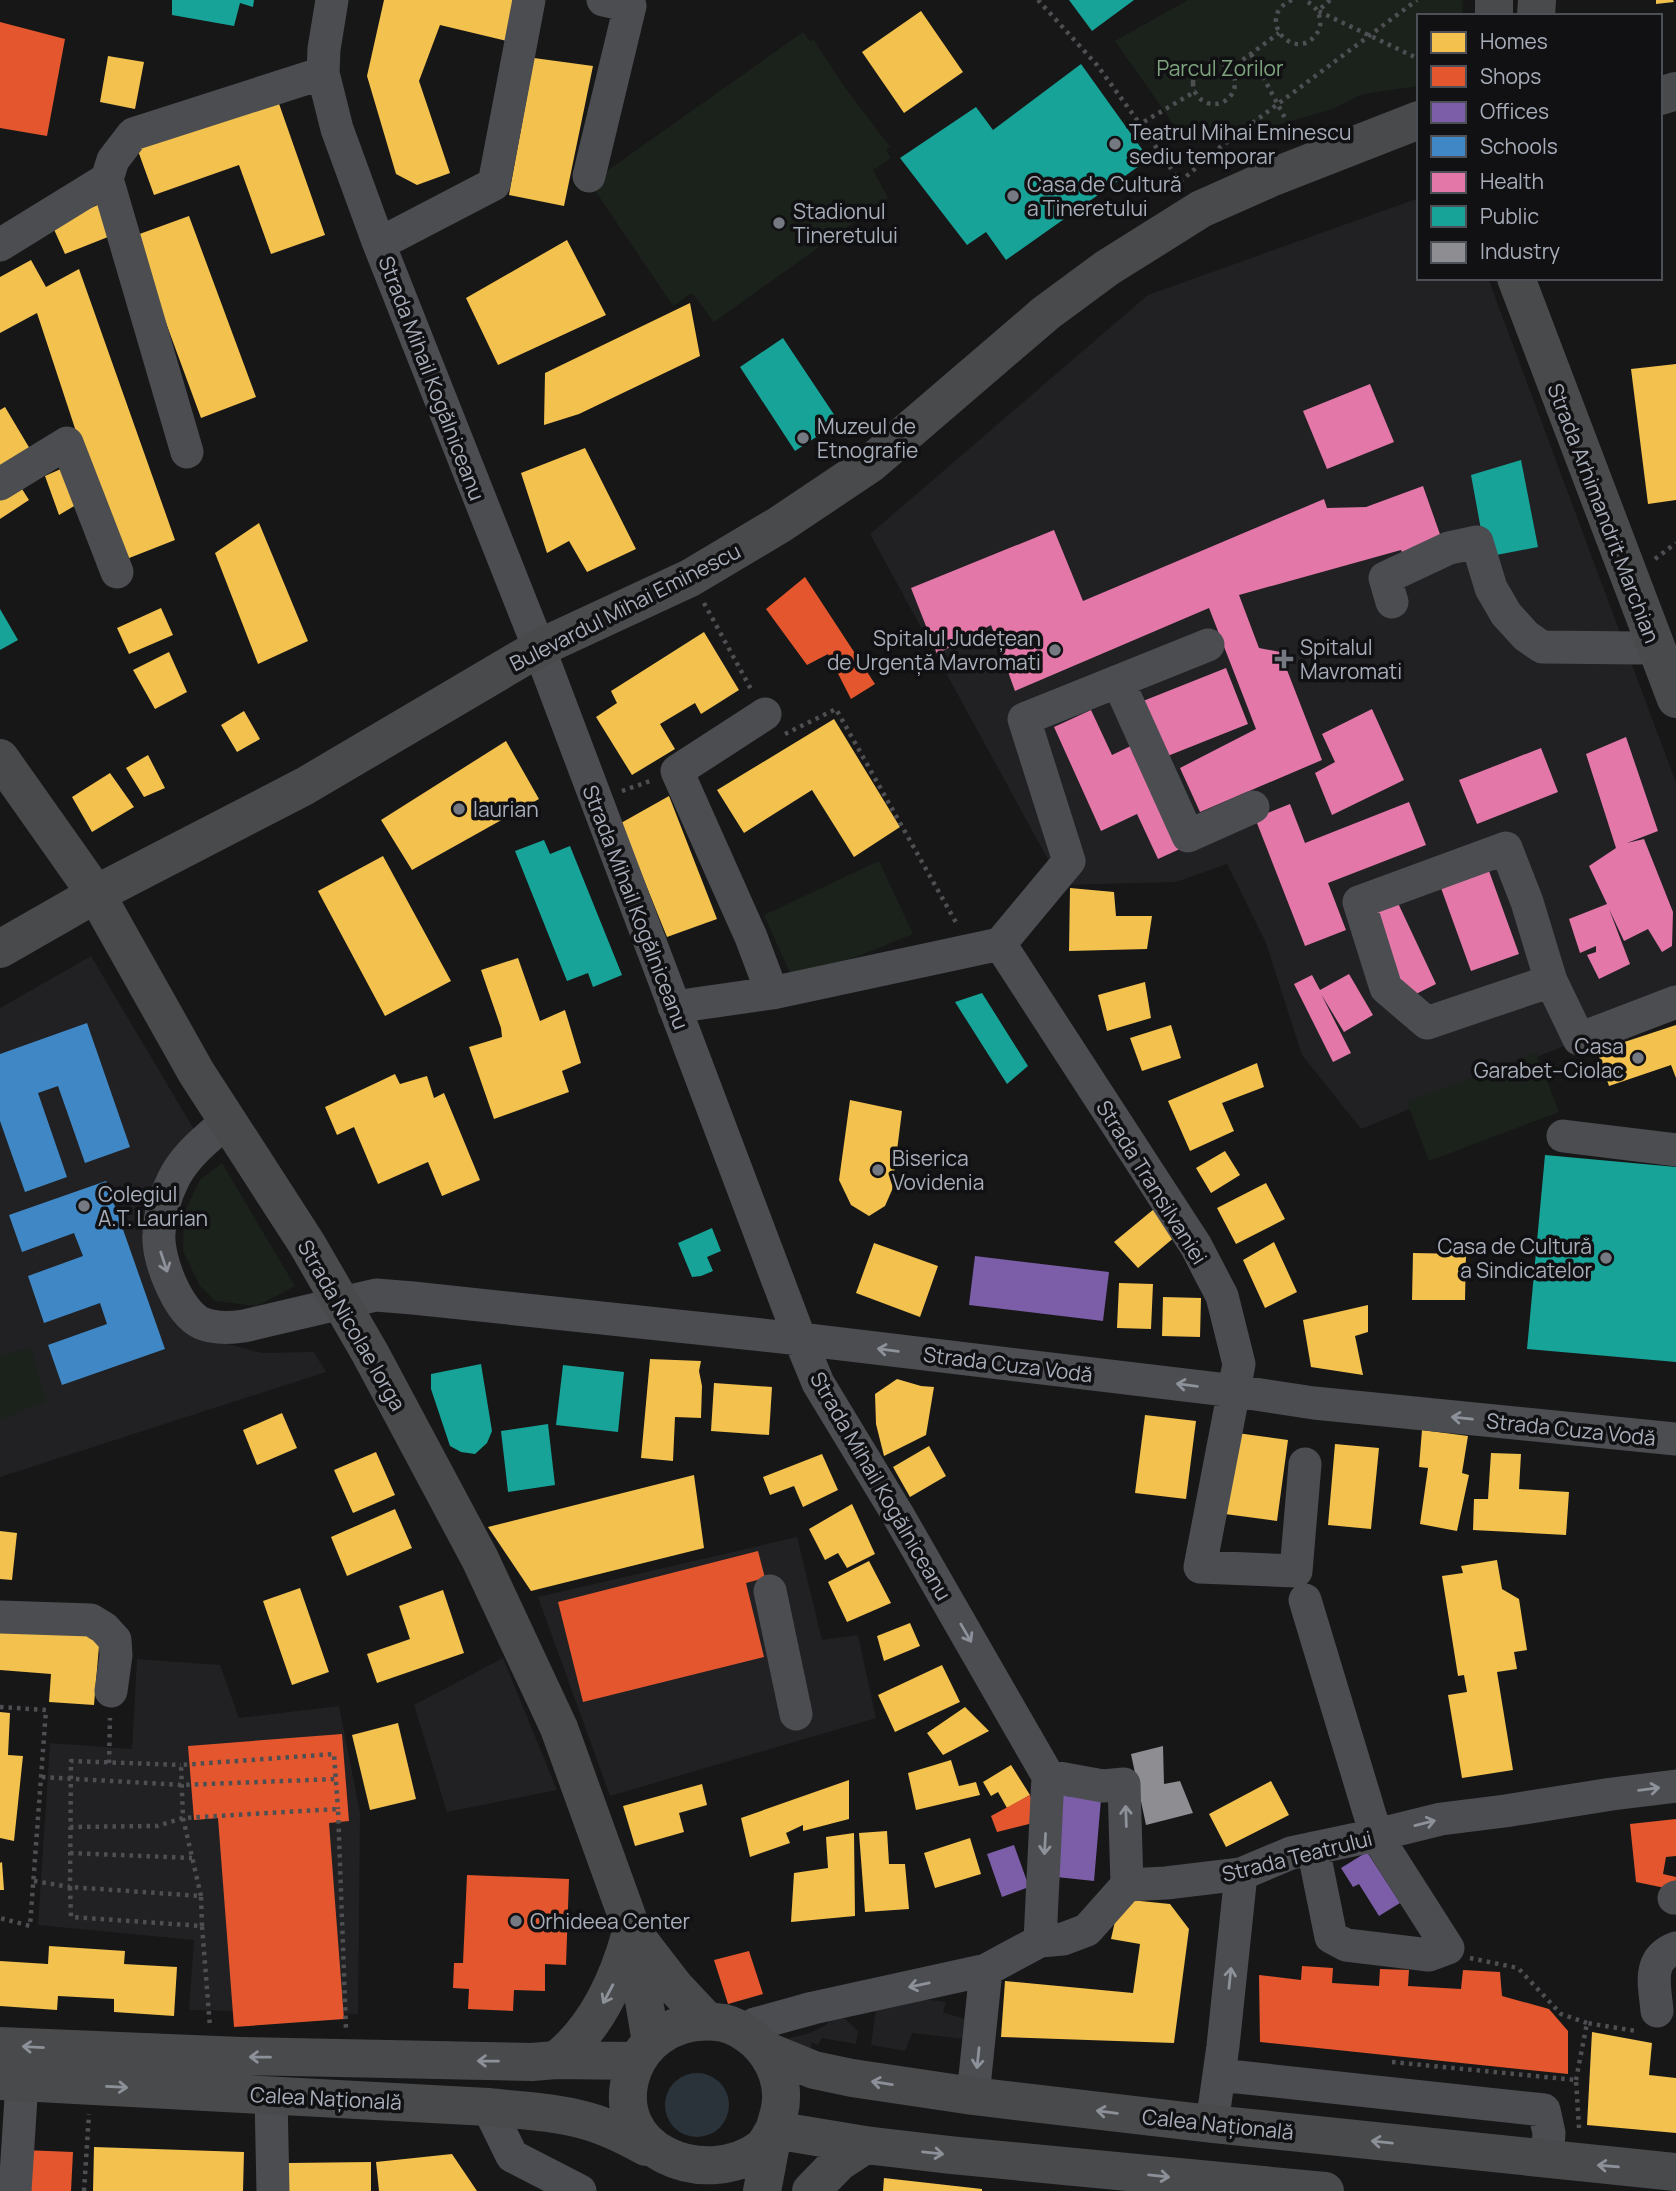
<svg xmlns="http://www.w3.org/2000/svg" width="1676" height="2191" font-family="Manrope,sans-serif">
<style>
.built{fill:#212124}
.green{fill:#1b221c}
.water{fill:#2a333a}
.homes{fill:#f2c14e}
.shops{fill:#e4572e}
.offices{fill:#7b5ea7}
.schools{fill:#3f88c5}
.health{fill:#e377a8}
.public{fill:#17a398}
.industry{fill:#8d8d92}
.lines{fill:none;stroke-linecap:round;stroke-linejoin:round}
.path{stroke:#4d4f52;stroke-width:4.5;stroke-dasharray:3.5 5;stroke-linecap:butt}
.minor{stroke:#4b4d51;stroke-width:33}
.major{stroke:#494a4c;stroke-width:38}
.oneway{stroke:#8c919a}
.oneway2{stroke:#8c9098}
.poi-dot{fill:#757981;stroke:#111114;stroke-width:2.5}
.labels{text-anchor:middle;dominant-baseline:central;stroke-width:7;stroke-linejoin:round;paint-order:stroke}
.park-label{font-size:21px;fill:#7ea57e;stroke:#111114}
.poi-label{font-size:21px;fill:#a8aeb9;stroke:#111114;text-anchor:start}
.street-label{font-size:21px;fill:#a8aeb9;stroke:#111114}
</style>
<rect width="100%" height="100%" fill="#171718"/>
<path class="built" d="M1419,198v80h69l188,505v231l-112,32 -203,83 -59,-74 -36,-112 -39,-79 -51,18 -114,3 -192,-351 278,-239z
M91,956l114,192 -44,83 48,108 53,14 52,-1 12,20 -326,105v-469z
M797,1537l25,103 36,-5 18,83 -266,78 -72,-199z
M503,1658l54,132 -110,22 -33,-107z
M137,1659l83,6 19,53 100,-12 21,107 -2,201 -169,-4 5,-70 -156,-15 12,-182 82,6z
M878,1993l68,9 -3,10 24,8 -3,19 -52,-6 -7,18 -34,-6z
M832,2016l13,3 13,12 -2,13 -34,-6 -4,7 -7,-3v9l-24,-5 3,-8 20,-5 16,-8z"/>
<path class="green" d="M1188,0h275l-1,16h-43v70l-56,8 -31,15 -61,18 -83,18 -73,-104z
M803,32l7,9 4,-1 29,45 47,62 -4,3 5,8 -18,12 15,28 -174,124 -20,-27 -4,-1 -17,12 -83,-123z
M879,861l34,73 -119,48 -30,-67z
M1536,1053l23,59 -130,49 -22,-59z
M222,1163l73,123 -38,20 -42,-5 -15,-15 -17,-35 1,-38 16,-33z
M31,1347l15,54 -46,19v-63z"/>
<path class="water" d="M665 2105a32 32 0 1 1 64 0a32 32 0 1 1-64 0Z"/>
<path class="homes" d="M384,0h134l-7,42 -71,-17 -21,56 31,92 -33,12 -21,-11 -29,-98z
M1656,0h17l1,2 -18,2z
M921,11l42,61 -59,41 -42,-61z
M108,56l36,6 -9,47 -35,-7z
M534,58l59,8 -29,140 -55,-11z
M277,98l48,137 -54,19 -32,-89 -85,30 -17,-47z
M100,204l13,31 -48,19 -13,-29z
M189,216l67,181 -55,21 -67,-182z
M567,240l39,75 -108,50 -32,-67z
M31,260l15,27 33,-18 96,271 -56,22 -82,-249 -37,20v-56z
M690,303l10,53 -121,58 -35,11 1,-52z
M1676,364v136l-28,4 -17,-135z
M5,407l25,42 -30,17v-56z
M585,448l51,101 -49,23 -18,-31 -22,12 -26,-80z
M63,468l18,34 -22,13 -14,-39z
M17,481l12,19 -29,19v-28z
M259,523l49,118 -50,23 -43,-111z
M161,608l12,27 -44,19 -12,-26z
M704,632l35,58 -38,24 -6,-11 -35,21 15,25 -43,26 -36,-58 21,-14 -6,-12z
M169,652l18,40 -32,17 -22,-39z
M244,711l16,28 -23,13 -16,-27z
M834,719l66,108 -46,30 -42,-67 -68,43 -27,-43z
M506,741l33,58 -127,71 -31,-50z
M148,755l17,33 -21,9 -18,-29z
M110,773l24,34 -42,25 -20,-35z
M669,796l48,123 -50,18 -46,-114z
M383,856l68,125 -66,35 -67,-125z
M1070,888l44,4 2,24h36l-5,33 -78,2z
M518,958l22,63 25,-11 16,53 -19,8 7,21 -75,27 -25,-72 33,-10 -1,-9 -20,-58z
M1145,982l6,36 -44,13 -9,-36z
M1171,1025l10,33 -39,13 -12,-33z
M1676,1025v53l-5,-13 -62,21 -12,-35z
M1257,1063l7,24 -42,16 12,28 -44,20 -22,-50z
M395,1074l5,10 27,-8 7,22 10,-5 36,87 -38,16 -14,-34 -50,22 -24,-57 -17,8 -12,-28z
M850,1100l52,11 -10,79 -7,16 -16,10 -18,-11 -12,-25z
M1225,1151l15,24 -29,18 -15,-25z
M1266,1183l19,36 -49,25 -19,-36z
M1154,1209l22,27 -38,32 -24,-26z
M1274,1242l23,50 -32,16 -22,-48z
M874,1243l64,23 -18,51 -64,-24z
M1413,1253l53,1 -1,46h-53z
M1119,1283l34,1 -2,45 -34,-1z
M1163,1297l38,1 -1,39 -38,-1z
M1368,1305v27l-13,4 8,39 -52,-8 -8,-47z
M650,1359l51,2 -2,10 3,15 -1,32 -26,-1 -2,44 -32,-3z
M897,1379l24,7 13,1 -8,48 -42,21 -8,-32 -1,-30z
M714,1383l58,4 -3,48 -58,-4z
M282,1413l15,35 -40,17 -14,-35z
M1145,1415l51,6 -10,78 -51,-6z
M1422,1430l46,6 -6,37 7,2 -12,56 -37,-7 8,-56 -9,-1z
M1237,1433l51,7 -11,81 -52,-7z
M1335,1444l44,4 -8,81 -43,-4z
M929,1446l17,30 -36,21 -17,-30z
M376,1452l19,43 -42,18 -19,-43z
M1491,1453l30,1 -2,35 50,3 -3,43 -93,-5 1,-31h14z
M822,1454l16,36 -35,17 -9,-21 -24,9 -7,-18z
M694,1475l10,73 -173,43 -43,-64z
M852,1504l23,50 -28,14 -9,-15 -13,7 -16,-31z
M395,1509l17,39 -65,28 -16,-39z
M0,1531l17,2 -5,47 -12,-1z
M1497,1560l5,29 17,10 8,51 -13,2 3,17 -20,3 16,98 -51,8 -14,-83 19,-3 -3,-17 -6,1 -16,-100 21,-3 -2,-7z
M869,1561l22,42 -44,19 -19,-40z
M300,1588l29,84 -37,13 -29,-84z
M443,1590l21,63 -87,30 -10,-29 43,-15 -11,-33z
M910,1623l10,23 -36,15 -7,-25z
M0,1626l100,8 -6,71 -45,-3 2,-28 -51,-4z
M942,1665l18,37 -65,30 -17,-37z
M965,1707l24,24 -46,24 -16,-22z
M0,1712l10,1 -2,42 15,1 -9,85 -14,-3z
M398,1723l18,76 -46,11 -18,-75z
M951,1760l8,26 17,-4 4,13 -64,15 -8,-37z
M1011,1765l19,30 -23,13 -9,-16 -7,4 -8,-14z
M849,1780v39l-46,12v-6l-17,8 4,10 -40,14 -9,-39z
M1271,1781l18,34 -63,32 -17,-33z
M702,1784l5,21 -28,8 5,19 -49,14 -12,-40z
M887,1831l2,33h16l4,45 -44,3 -6,-79z
M854,1833l1,83 -64,6 3,-49 34,-5 -2,-31z
M970,1838l11,36 -46,14 -11,-35z
M2,1862l2,28h-4v-27z
M1120,1899l50,5 19,25 -15,114 -173,-6 4,-56 128,12 7,-49 -29,-5z
M49,1946l76,5 -1,13 53,3 -3,49 -60,-4v-13l-56,-3 -1,14 -57,-4v-45l48,3z
M1592,2032l60,11 -3,32 27,3v55l-89,-8z
M94,2147l150,5 -1,39h-150z
M452,2154l25,37h-98l-3,-29z
M371,2162v29h-83v-28z
M884,2178l98,11v2h-99z"/>
<path class="shops" d="M0,22l65,17 -18,97 -47,-8z
M805,577l70,107 -24,15 -23,-45 -21,11 -41,-56z
M758,1551l7,27 -19,5 18,74 -181,45 -25,-100z
M342,1734l7,87 -20,2 15,196 -110,8 -16,-209 -24,2 -6,-74z
M1030,1795l6,16 -3,12 -36,9 -6,-16z
M1676,1819v37l-10,1 -3,17 13,3 -1,13 -39,-8 -6,-58z
M467,1875l102,4 -3,86 -21,-1v27l-31,-1 -1,21 -45,-2 1,-20 -16,-1 1,-25h9z
M749,1951l14,43 -35,10 -14,-44z
M1302,1966l31,2 -1,15 47,3 1,-17 29,1 -1,16 53,3 2,-19 37,2 2,24 47,13 19,22v43l-308,-32 -1,-67 42,5z
M23,2150l50,2 -2,39h-50z"/>
<path class="offices" d="M975,1256l134,16 -6,49 -134,-16z
M1054,1795l47,4 -7,82 -47,-5z
M1014,1845l15,42 -27,10 -15,-43z
M1367,1852l33,51 -21,13 -20,-32 -6,3 -12,-19z"/>
<path class="schools" d="M87,1023l43,124 -45,16 -27,-77 -20,7 29,84 -42,15 -25,-71v-67z
M106,1181l59,168 -103,36 -14,-40 59,-21 -7,-21 -56,20 -16,-47 55,-20 -9,-23 -52,19 -13,-37z"/>
<path class="health" d="M1370,384l24,58 -67,27 -24,-58z
M1423,486l26,74 -36,16 -12,-26 -162,45 20,53 21,4 42,108 -122,52 -20,-44 76,-39 -47,-121 -194,83 -24,-66 -54,29 -26,-66 143,-58 29,71 241,-102 3,9 39,-1z
M1226,668l22,56 -93,37 -22,-56z
M1372,709l32,71 -72,35 -17,-42 20,-11 -13,-28z
M1091,710l21,45 23,-11 47,104 -24,11 -21,-45 -36,17 -47,-104z
M1626,737l32,94 -31,12 17,-4 29,73 -1,34 -10,6 -14,-23 -24,12 -15,-32 21,55 -31,15 -12,-24 9,-3v-6l-16,7 -11,-34 38,-15 -18,-38 27,-18 -30,-94z
M1541,748l17,44 -81,32 -18,-44z
M1409,802l17,43 -98,38 18,47 -41,16 -50,-128 35,-14 15,39z
M1489,871l30,83 -48,17 -30,-83z
M1397,901l39,83 -28,14 -39,-84z
M1349,974l24,41 -29,17 -23,-38 30,59 -18,9 -39,-78 18,-9 8,15z"/>
<path class="public" d="M172,0h82l-1,7 -13,-4 -6,23 -62,-11z
M1069,0h65l-42,31z
M1081,64l68,95 -143,101 -20,-28 -19,13 -67,-87 76,-51 17,23z
M783,338l56,84 -44,29 -55,-84z
M1521,460l17,87 -52,10 -15,-82z
M0,609l18,31 -18,10z
M544,840l6,14 20,-8 52,129 -29,12 -5,-14 -21,8 -52,-130z
M982,993l46,73 -21,18 -52,-82z
M1545,1155l131,12v195l-149,-13z
M712,1228l9,23 -14,6 6,14 -12,5 -9,1 -14,-34z
M481,1364l11,67 -5,12 -12,11 -14,-2 -11,-6 -19,-57v-15z
M563,1365l61,7 -6,60 -62,-7z
M548,1424l7,61 -47,7 -7,-61z"/>
<path class="industry" d="M1163,1746l1,38 16,-3 13,32 -47,12 -15,-71z"/>
<g class="lines">
<path class="path" d="M1038,0l59,65 43,59
M1292,0c-38,16 0,63 23,36 4,-5 6,-10 5,-16 -1,-10 -7,-16 -16,-20
M1330,0l-12,11 101,48
M1251,54l44,83
M1193 83a21 21 0 1 1 42 0a21 21 0 1 1-42 0Z
M1229,70l50,-37
M1180,182l35,-31 202,-151
M1181,183l-41,-59 56,-33
M1655,559l21,-16
M704,603l48,88
M785,734l51,-25 122,217
M622,791l31,-11
M0,1707l46,3 -16,216 -30,-8
M109,1763l1,-45
M42,1777l139,8 155,-6
M70,1827l87,-1 26,-8 -2,-53 153,-11 4,55
M70,1853l122,5
M34,1881l36,6 1,-126 110,4
M201,1896l-18,-78 155,-9 8,221
M202,1926l-1,-30 -131,-9 1,30 131,9 8,101
M1470,1958l48,10 43,46 26,9
M1392,2062l184,18 3,48
M1576,2080l11,-57 49,8
M84,2191l5,-77"/>
<path class="minor" d="M332,0l-8,49 -1,24 14,56 42,115 160,404 261,691 18,44 80,132 150,261 -8,165
M589,176l41,-170 -27,-6
M107,179l80,273
M379,244l115,-60 35,-184
M0,245l107,-66 6,-19 20,-26 190,-61
M0,484l67,-41 50,129
M1392,602l-7,-24 64,-30 28,-6 14,46 15,26 20,22 16,11 98,1 12,-10
M1118,681l70,155 65,-29
M765,714l-88,57 74,166 21,56
M1000,944l196,302 26,50 17,68 -39,203 96,4 9,-107
M1000,944l69,-83 -45,-142 184,-74
M1551,981l-124,42 -41,-35 -27,-86 147,-54 21,54 24,79 28,58 97,-37
M674,1007l98,-14 228,-49
M227,1121c-20,18 -42,34 -54,59 -8,16 -13,35 -14,53 -2,25 18,78 42,90 14,6 29,5 43,3l132,-31 37,3 387,41 435,52 79,12 362,36
M1563,1136l113,14
M770,1591l26,123
M1305,1600l71,235 72,113 -19,7 -83,-10 -15,-8 -18,-89
M0,1617l91,3 13,8 11,12 1,15 -5,36
M1048,1776l55,10 21,-2 3,101
M1674,1898l2,-1
M1657,2011c-2,-25 -11,-52 19,-63
M742,2031l13,-7 58,-16 173,-38 54,-29 23,-2 24,-9 40,-45 39,-2 75,-9 50,-21 85,-18 65,-16 64,-8 107,-17 64,-8
M1219,2075l325,35 5,23 -2,27
M271,2096l2,95
M973,2096l13,-126
M488,2107l24,49 68,35
M1212,2124l11,-78 18,-172
M15,2191l7,-109"/>
<path class="major" d="M1494,0v16
M1536,16l1,-16
M1660,96l16,-5
M1516,278l160,421
M0,758l96,136 100,178 111,172 63,109 110,206 79,169 73,202 19,112
M0,949l96,-55 209,-108 234,-138 151,-70 89,-53 91,-61 176,-151 61,-45 94,-59 72,-32 146,-57
M635,1935l40,52 31,33
M0,2046l241,10 291,6 24,-2 81,1
M765,2050l49,20 38,8 121,18 239,28 464,48
M556,2060c39,-30 61,-78 74,-124
M0,2081l488,26c36,4 75,5 109,17 17,6 33,14 49,23
M774,2130l91,15 85,10 375,36
M762,2191c4,-19 7,-38 11,-57 2,-7 4,-14 6,-21 7,-27 -4,-54 -23,-72 -9,-8 -20,-15 -32,-18 -24,-4 -46,-1 -66,14 -11,8 -20,20 -25,33 -29,80 72,121 129,78 5,-5 8,-12 12,-18
M811,2191l28,-29 26,-17"/>
</g>
<defs><path id="oneway-shaft" d="M-6 0H5M1.5-3L5.5 0L1.5 3" fill="none" stroke-width="1.6" stroke-linecap="round" stroke-linejoin="round" transform="scale(1.75)"/></defs>
<g class="oneway">
<use href="#oneway-shaft" transform="translate(164 1262) rotate(72)"/>
<use href="#oneway-shaft" transform="translate(888 1350) rotate(-173)"/>
<use href="#oneway-shaft" transform="translate(1187 1385) rotate(-173)"/>
<use href="#oneway-shaft" transform="translate(1462 1418) rotate(-174)"/>
<use href="#oneway-shaft" transform="translate(966 1633) rotate(60)"/>
<use href="#oneway-shaft" transform="translate(1649 1789) rotate(-7)"/>
<use href="#oneway-shaft" transform="translate(1126 1816) rotate(-92)"/>
<use href="#oneway-shaft" transform="translate(1425 1823) rotate(-14)"/>
<use href="#oneway-shaft" transform="translate(1045 1844) rotate(93)"/>
<use href="#oneway-shaft" transform="translate(1230 1978) rotate(-84)"/>
<use href="#oneway-shaft" transform="translate(919 1985) rotate(168)"/>
<use href="#oneway-shaft" transform="translate(978 2058) rotate(96)"/>
</g>
<g class="oneway2">
<use href="#oneway-shaft" transform="translate(608 1994) rotate(118)"/>
<use href="#oneway-shaft" transform="translate(33 2047) rotate(-177)"/>
<use href="#oneway-shaft" transform="translate(260 2057) rotate(-179)"/>
<use href="#oneway-shaft" transform="translate(488 2061) rotate(-179)"/>
<use href="#oneway-shaft" transform="translate(882 2083) rotate(-171)"/>
<use href="#oneway-shaft" transform="translate(117 2087) rotate(3)"/>
<use href="#oneway-shaft" transform="translate(1107 2112) rotate(-173)"/>
<use href="#oneway-shaft" transform="translate(1382 2142) rotate(-174)"/>
<use href="#oneway-shaft" transform="translate(933 2153) rotate(6)"/>
<use href="#oneway-shaft" transform="translate(1608 2166) rotate(-175)"/>
<use href="#oneway-shaft" transform="translate(1159 2176) rotate(6)"/>
</g>
<g class="poi-dot">
<circle cx="1115" cy="144" r="7"/>
<circle cx="1013" cy="196" r="7"/>
<circle cx="779" cy="223" r="7"/>
<circle cx="803" cy="438" r="7"/>
<circle cx="1055" cy="650" r="7"/>
<path d="M1280.5 648.5h7v7h7v7h-7v7h-7v-7h-7v-7h7z"/>
<circle cx="459" cy="809" r="7"/>
<circle cx="1638" cy="1058" r="7"/>
<circle cx="878" cy="1170" r="7"/>
<circle cx="84" cy="1206" r="7"/>
<circle cx="1606" cy="1258" r="7"/>
<circle cx="516" cy="1921" r="7"/>
</g>
<g class="labels">
<g class="park-label">
<text x="1220" y="68">Parcul Zorilor</text>
</g>
<g class="poi-label">
<text x="1129" y="132">Teatrul Mihai Eminescu<tspan x="1129" dy="24">sediu temporar</tspan></text>
<text x="1027" y="184">Casa de Cultură<tspan x="1027" dy="24">a Tineretului</tspan></text>
<text x="793" y="211">Stadionul<tspan x="793" dy="24">Tineretului</tspan></text>
<text x="817" y="426">Muzeul de<tspan x="817" dy="24">Etnografie</tspan></text>
<text x="1041" y="638" text-anchor="end">Spitalul Județean<tspan x="1041" dy="24">de Urgență Mavromati</tspan></text>
<text x="1300" y="647">Spitalul<tspan x="1300" dy="24">Mavromati</tspan></text>
<text x="473" y="809">laurian</text>
<text x="1624" y="1046" text-anchor="end">Casa<tspan x="1624" dy="24">Garabet–Ciolac</tspan></text>
<text x="892" y="1158">Biserica<tspan x="892" dy="24">Vovidenia</tspan></text>
<text x="98" y="1194">Colegiul<tspan x="98" dy="24">A.T. Laurian</tspan></text>
<text x="1592" y="1246" text-anchor="end">Casa de Cultură<tspan x="1592" dy="24">a Sindicatelor</tspan></text>
<text x="530" y="1921">Orhideea Center</text>
</g>
<g class="street-label">
<text transform="translate(432 378) rotate(69)">Strada Mihail Kogălniceanu</text>
<text transform="translate(1604 513) rotate(69)">Strada Arhimandrit Marchian</text>
<text transform="translate(625 607) rotate(-27)">Bulevardul Mihai Eminescu</text>
<text transform="translate(636 907) rotate(69)">Strada Mihail Kogălniceanu</text>
<text transform="translate(1152 1182) rotate(58)">Strada Transilvaniei</text>
<text transform="translate(352 1325) rotate(60)">Strada Nicolae Iorga</text>
<text transform="translate(1008 1364) rotate(7)">Strada Cuza Vodă</text>
<text transform="translate(1571 1429) rotate(6)">Strada Cuza Vodă</text>
<text transform="translate(881 1486) rotate(60)">Strada Mihail Kogălniceanu</text>
<text transform="translate(1297 1856) rotate(-14)">Strada Teatrului</text>
<text transform="translate(326 2098) rotate(3)">Calea Națională</text>
<text transform="translate(1218 2124) rotate(6)">Calea Națională</text>
</g>
</g>
<rect x="1417" y="14" width="245" height="266" fill="#111114" stroke="#4d5056" stroke-width="2"/>
<rect x="1431" y="32" width="35" height="21" fill="#f2c14e" stroke="#4d5056" stroke-width="2"/>
<text x="1480" y="49" font-size="21" fill="#a8aeb9">Homes</text>
<rect x="1431" y="66" width="35" height="21" fill="#e4572e" stroke="#4d5056" stroke-width="2"/>
<text x="1480" y="84" font-size="21" fill="#a8aeb9">Shops</text>
<rect x="1431" y="102" width="35" height="21" fill="#7b5ea7" stroke="#4d5056" stroke-width="2"/>
<text x="1480" y="119" font-size="21" fill="#a8aeb9">Offices</text>
<rect x="1431" y="136" width="35" height="21" fill="#3f88c5" stroke="#4d5056" stroke-width="2"/>
<text x="1480" y="154" font-size="21" fill="#a8aeb9">Schools</text>
<rect x="1431" y="172" width="35" height="21" fill="#e377a8" stroke="#4d5056" stroke-width="2"/>
<text x="1480" y="189" font-size="21" fill="#a8aeb9">Health</text>
<rect x="1431" y="206" width="35" height="21" fill="#17a398" stroke="#4d5056" stroke-width="2"/>
<text x="1480" y="224" font-size="21" fill="#a8aeb9">Public</text>
<rect x="1431" y="242" width="35" height="21" fill="#8d8d92" stroke="#4d5056" stroke-width="2"/>
<text x="1480" y="259" font-size="21" fill="#a8aeb9">Industry</text>
</svg>
